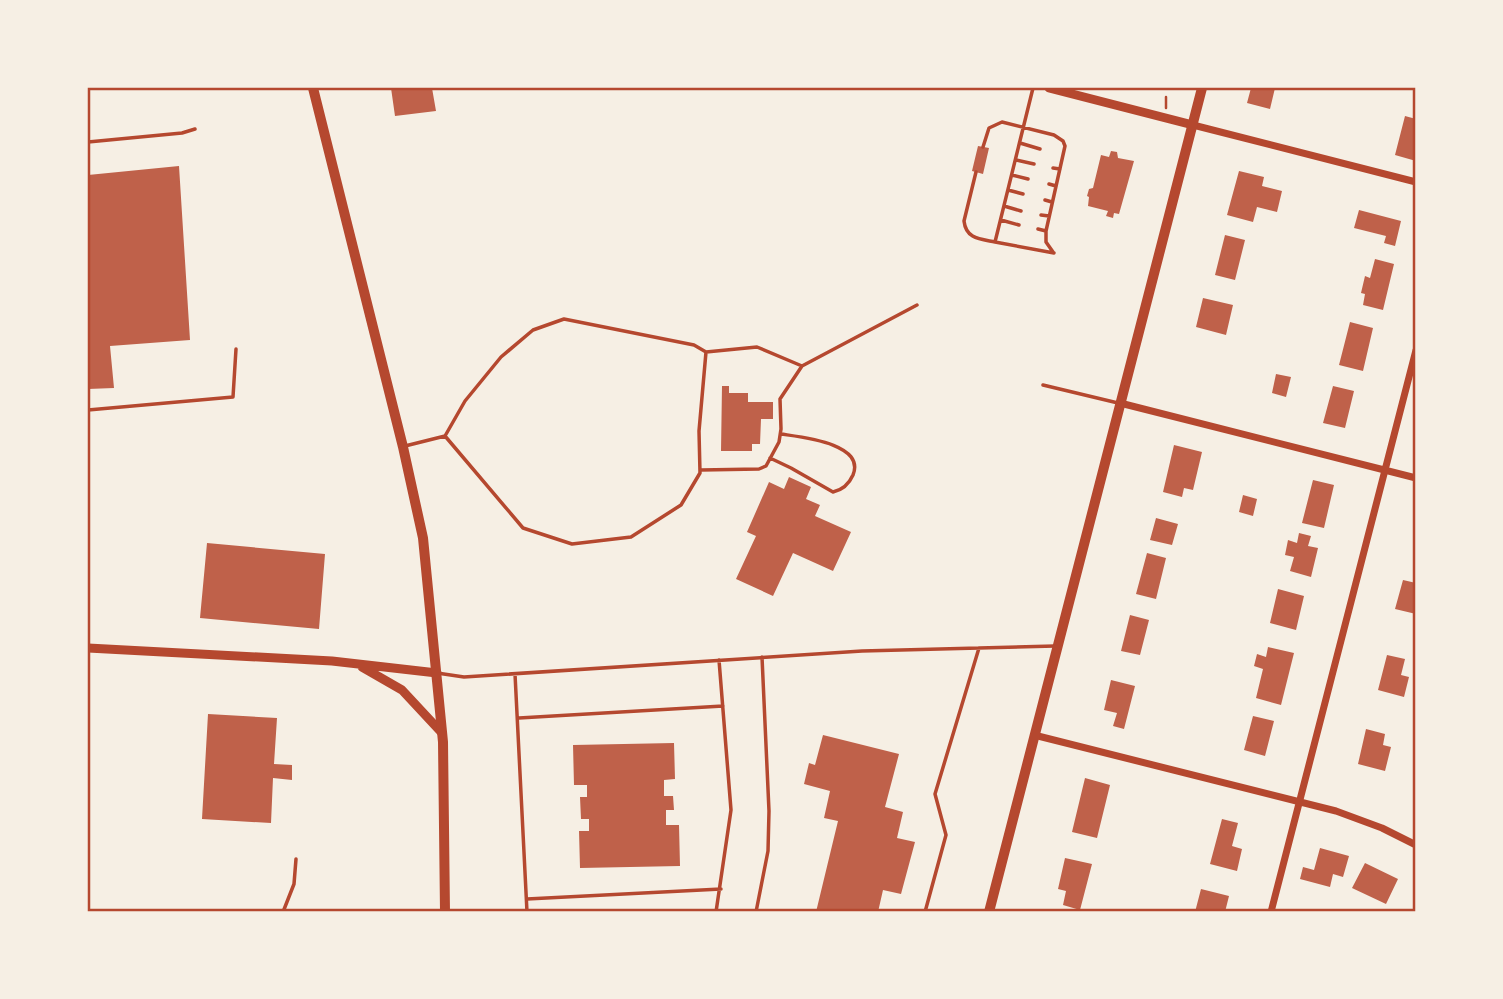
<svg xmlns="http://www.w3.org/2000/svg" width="1503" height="999" font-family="'Noto Sans',sans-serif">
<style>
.building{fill:#bf614a}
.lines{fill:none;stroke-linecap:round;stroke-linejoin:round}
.path{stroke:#b5482f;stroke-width:2.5}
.service{stroke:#b5482f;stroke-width:3.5}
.minor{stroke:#b5482f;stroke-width:7}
.tertiary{stroke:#b5482f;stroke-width:9}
.primary{stroke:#b5482f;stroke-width:10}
.trunk{stroke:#b5482f;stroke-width:10}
.neatline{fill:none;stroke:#b5482f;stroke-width:2.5}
</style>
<rect width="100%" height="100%" fill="#f6efe4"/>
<path class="building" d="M391,88h41l4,23 -41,5z
M1251,88h24l-5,21 -23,-6z
M1405,116l11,3v42l-21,-6z
M978,146l11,2 -6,26 -11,-3z
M1111,151l6,1 1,6 16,3 -15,53 -5,-1 -1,5 -7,-2 2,-5 -20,-5 1,-9 -2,-1 2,-7 4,-1 8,-33 8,2z
M179,166l11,174 -80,6 4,42 -26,1v-214z
M1239,171l25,6 -2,9 20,5 -5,21 -20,-5 -4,15 -26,-7z
M1359,210l42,11 -6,25 -11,-3 2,-7 -32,-8z
M1225,235l20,5 -10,40 -20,-5z
M1375,259l19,5 -11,46 -20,-5 2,-11 -4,-1 4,-17 5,2z
M1203,298l30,7 -7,30 -30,-8z
M1350,322l23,6 -10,43 -24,-6z
M1276,374l15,3 -5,20 -14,-4z
M722,386h7v7h19v9h25v17h-12l-1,25h-8v7h-31z
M1333,386l21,5 -9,37 -22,-5z
M1174,445l28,7 -9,38 -9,-2 -2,9 -19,-5z
M789,477l22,10 -5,12 14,6 -5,11 36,16 -18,39 -40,-18 -20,43 -37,-17 20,-43 -9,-4 22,-50 15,7z
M1313,480l21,5 -10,43 -22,-5z
M1243,495l14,4 -4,17 -14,-4z
M1156,518l22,6 -6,21 -22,-5z
M1299,533l12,3 -3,10 10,2 -7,29 -21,-6 4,-14 -9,-2 3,-15 9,3z
M207,543l118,11 -6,75 -119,-11z
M1147,553l19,5 -10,41 -20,-5z
M1403,580l13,3v31l-21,-5z
M1278,589l26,7 -8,34 -26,-7z
M1130,615l19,5 -9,35 -19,-4z
M1268,647l26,6 -13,52 -25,-7 7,-29 -9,-3 3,-12 9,3z
M1387,655l18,4 -4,16 8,2 -5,20 -26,-7z
M1111,680l24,6 -11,43 -11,-3 4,-13 -13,-3z
M208,714l69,4 -3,46 18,1v15l-19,-2 -2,45 -69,-4z
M1253,716l21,5 -9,35 -21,-6z
M1366,729l19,5 -2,11 8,2 -6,24 -27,-7z
M823,735l76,19 -14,53 18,5 -6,26 18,4 -14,52 -18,-4 -5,22h-62l22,-91 -14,-3 6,-27 -26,-7 5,-21 6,2z
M674,743l1,36 -11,1v16h9l1,14h-8v15h13l1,41 -100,2 -1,-37h10v-12h-8l-1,-22h7v-12h-13l-1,-40z
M1085,778l25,7 -13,53 -25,-6z
M1222,819l16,4 -6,23 10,3 -5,22 -27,-7z
M1320,848l29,8 -6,21 -10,-3 -3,13 -30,-8 3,-12 11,3z
M1065,858l27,6 -12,46 -17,-5 3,-14 -8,-2z
M1365,863l33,16 -12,25 -34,-16z
M1201,889l28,7 -4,16h-30z"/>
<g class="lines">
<path class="path" d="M1166,108v-11"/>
<path class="service" d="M1033,88l-38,154 59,11
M88,142l94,-9 13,-4
M1020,143l20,6
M983,147l6,-19 13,-6 52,13 9,6 2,5 -19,85v11l7,10
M1016,160l18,4
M1053,168l7,1
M976,172l-12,49c2,18 16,18 31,21
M1012,175l16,4
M1049,184l7,2
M1008,190l15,4
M1045,200l7,2
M1004,206l17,5
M1041,215l8,1
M1001,220l18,5
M1038,229l8,2
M706,352l51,-5 45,19 115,-61
M1043,385l75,18
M88,410l145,-13 3,-48
M405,446l40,-10 20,-35 36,-44 32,-27 31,-11 130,26 12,7 -7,79 1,42 -19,32 -50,32 -59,7 -49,-16 -78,-92
M770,458l21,10 42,24c9,-2 16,-8 20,-17 13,-32 -53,-38 -72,-41
M701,470l58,-1 7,-3 13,-24 2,-13 -1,-30 22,-33
M437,673l27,4 398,-26 193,-5
M515,674l12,238
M519,718l204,-12
M527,899l194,-10
M283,912l11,-28 2,-25
M716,912l15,-102 -12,-150
M756,912l12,-61 1,-40 -7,-154
M925,912l21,-77 -11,-41 44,-146"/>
<path class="minor" d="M1193,125l223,57
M1120,403l296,75
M1034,735l302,76 46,17 34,17
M1271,912l145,-562"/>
<path class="tertiary" d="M1049,88l144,37
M88,648l244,13 105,12
M362,667l40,23 40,43"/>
<path class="primary" d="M313,88l90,359 20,91 20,204 2,170"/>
<path class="trunk" d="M989,912l213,-824"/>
</g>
<rect width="1503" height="999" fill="none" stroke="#f6efe4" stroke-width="178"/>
<rect x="89" y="89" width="1325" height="821" class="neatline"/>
</svg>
